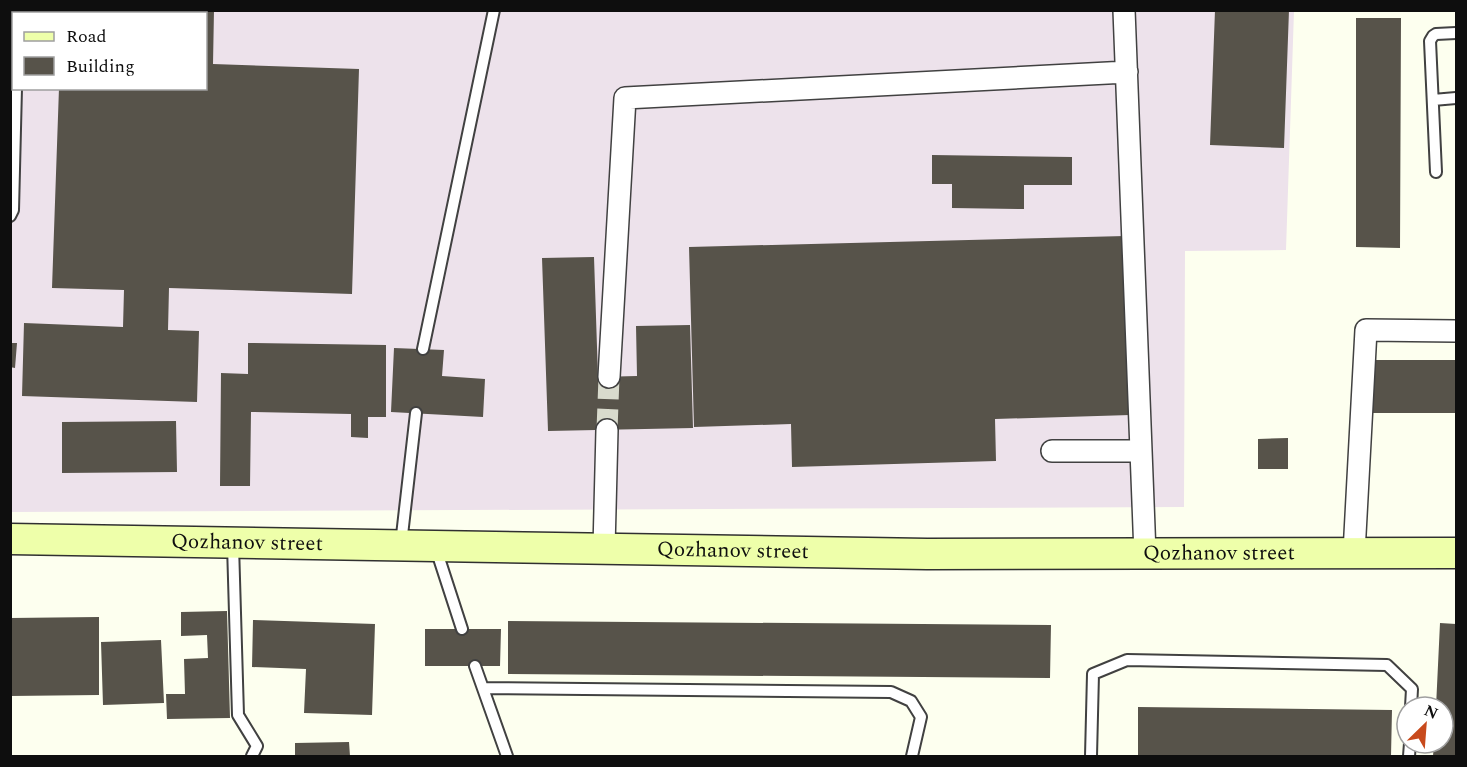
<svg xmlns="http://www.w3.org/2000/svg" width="1467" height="767" font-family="Spectral,serif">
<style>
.industrial{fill:#ede2eb;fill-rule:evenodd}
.building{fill:#57534a}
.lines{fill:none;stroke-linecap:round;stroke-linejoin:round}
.street-tunnel{stroke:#d9dbcd;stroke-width:21;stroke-dasharray:21 10;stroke-linecap:butt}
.lane-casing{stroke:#414141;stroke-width:14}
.street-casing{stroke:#414141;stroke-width:24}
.secondary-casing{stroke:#303030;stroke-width:33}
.lane{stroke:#fff;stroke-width:10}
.street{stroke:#fff;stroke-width:21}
.secondary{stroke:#efa;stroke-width:30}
.labels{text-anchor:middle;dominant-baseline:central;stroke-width:6;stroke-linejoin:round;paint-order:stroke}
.street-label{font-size:21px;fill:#0e0e0e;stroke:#fff}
</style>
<rect width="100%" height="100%" fill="#fdffef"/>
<path class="industrial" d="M10,11h1284l-8,239 -101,1 -1,256 -1173,5zM14,14h192v74h-192z"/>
<path class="building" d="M31,10h28l18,2 -1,2h-45z
M172,10h42l-1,54 146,5 -7,225 -183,-6 -1,42 31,1 -2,71 -175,-6 2,-73 99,4 1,-37 -72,-2 7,-200h147v-74h-34z
M1215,10h74l-5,138 -74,-3z
M1356,18h45l-1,230 -44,-1z
M932,155l140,2v28h-48v24l-72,-1v-24h-20z
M1125,236l5,179 -135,4 1,42 -204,6 -1,-43 -97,3 -5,-180z
M594,257l4,120 39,-1 -1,-50 54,-1 3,103 -145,3 -6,-173z
M10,343h7l-2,25 -5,-1z
M248,343l138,2v72h-18v21l-17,-1v-23l-100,-2 -1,74h-30l1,-113 27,1z
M394,348l50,2 -2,26 43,3 -2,38 -92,-5z
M1369,360h87v53h-87z
M176,421l1,51 -115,1v-51z
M1288,438v31h-30v-30z
M227,611l3,107 -63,1 -1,-25h19l-1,-35 24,-1 -1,-23 -26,1v-24z
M99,617v78l-89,1v-78z
M253,620l122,4 -3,91 -68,-2 2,-44 -54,-2z
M508,621l543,4 -1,53 -542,-4z
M1440,623l16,1v132h-23l1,-13h9v-36h-7z
M425,629h76l-1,37h-75z
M161,640l3,63 -61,2 -2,-63z
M1138,707l254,3 -1,46h-253z
M349,742l1,14h-55v-13z"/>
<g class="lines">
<path class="street-tunnel" d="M607,430l2,-53"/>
<defs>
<path id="lane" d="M18,14v-4
M1433,100l23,-2
M1436,172l-6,-131 3,-5 3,-2 20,-1
M10,216l3,-6 3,-122
M423,349l71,-339
M401,544l15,-131
M233,545l5,170 19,31 -5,10
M436,549l26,80
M475,666l32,90
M484,688l407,4 20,9 10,16 -9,39
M1091,756l2,-82 34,-14 260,5 25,24 -1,18
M1409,756l1,-13"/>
<path id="street" d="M1124,10l21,544
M609,377l16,-279 502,-26
M1052,451h89
M604,548l3,-118
M1354,553l12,-223 90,1"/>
<g id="secondary">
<path id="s1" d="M10,539l917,15 529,-1"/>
</g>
</defs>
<use href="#lane" class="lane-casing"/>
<use href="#street" class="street-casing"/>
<use href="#secondary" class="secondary-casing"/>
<use href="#lane" class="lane"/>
<use href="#street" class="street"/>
<use href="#secondary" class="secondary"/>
</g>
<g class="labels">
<g class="street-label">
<text stroke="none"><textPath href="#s1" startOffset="237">Qozhanov street</textPath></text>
<text stroke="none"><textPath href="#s1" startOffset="723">Qozhanov street</textPath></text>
<text stroke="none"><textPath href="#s1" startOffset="1209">Qozhanov street</textPath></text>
</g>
</g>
<rect width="1467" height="767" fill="none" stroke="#0e0e0e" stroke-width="24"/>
<rect x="12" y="12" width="195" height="78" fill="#ffffff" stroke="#9f9f9f" stroke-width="1.5"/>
<rect x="24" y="32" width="30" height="9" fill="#eeffaa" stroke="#9f9f9f" stroke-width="1.5"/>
<text x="66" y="42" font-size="18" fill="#0e0e0e">Road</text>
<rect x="24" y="57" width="30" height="18" fill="#57534a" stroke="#9f9f9f" stroke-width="1.5"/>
<text x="66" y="72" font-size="18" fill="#0e0e0e">Building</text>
<g transform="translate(1425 725) rotate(25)"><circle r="28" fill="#ffffff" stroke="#9f9f9f" stroke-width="1.5"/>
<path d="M0-4.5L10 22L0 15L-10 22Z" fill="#c84a1c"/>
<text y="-9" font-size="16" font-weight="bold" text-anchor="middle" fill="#0e0e0e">N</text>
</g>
</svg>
